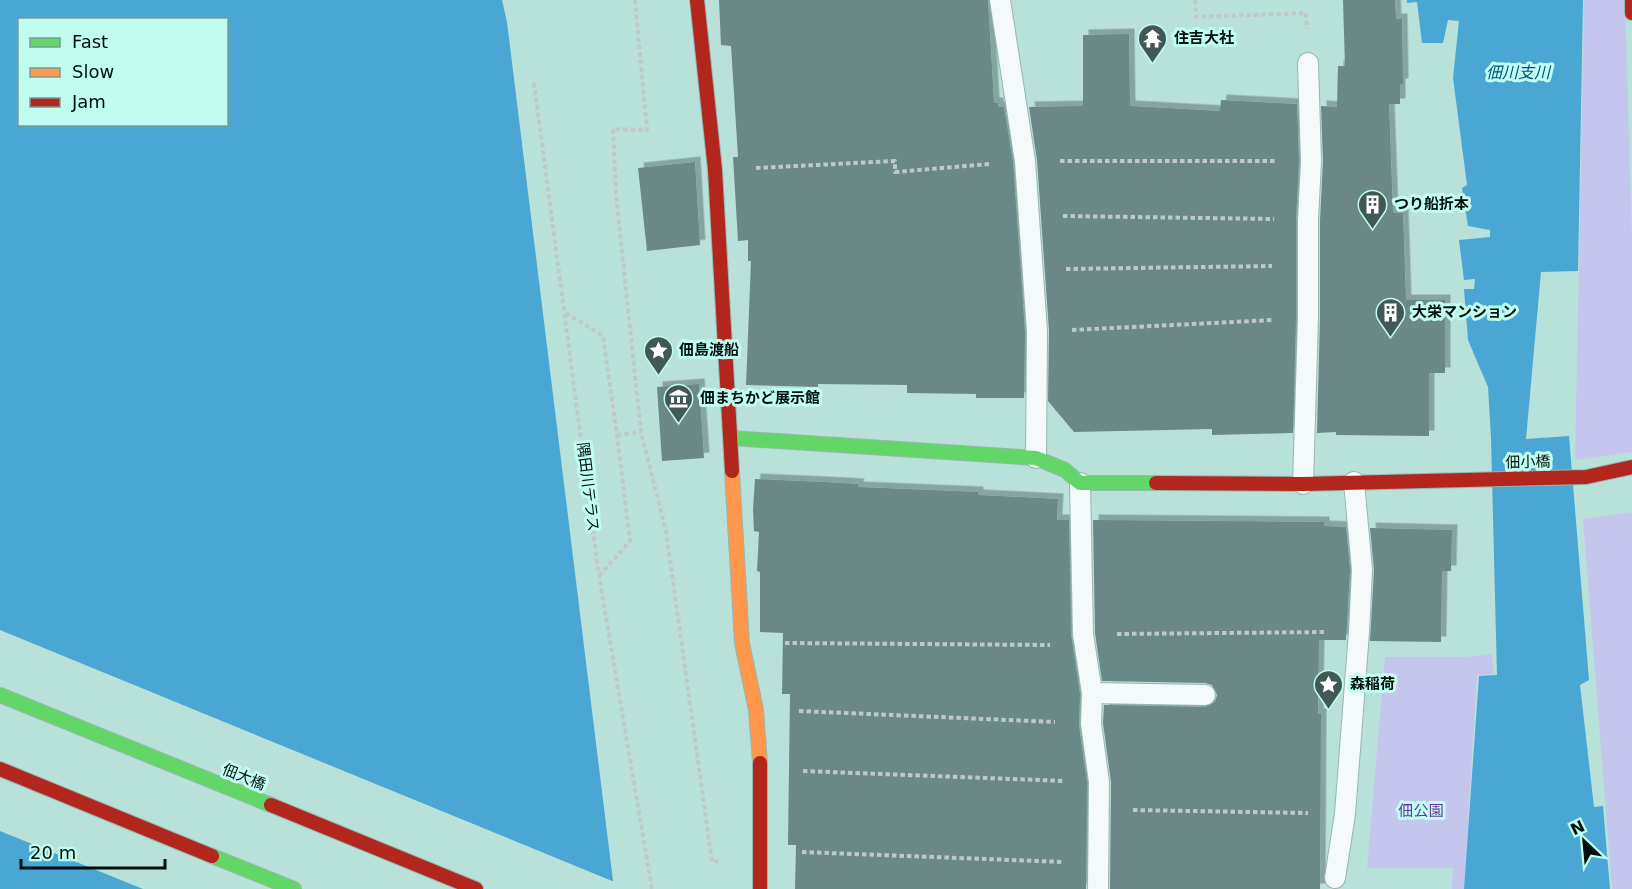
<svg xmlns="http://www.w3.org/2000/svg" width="1632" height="889" font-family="'DejaVu Sans','Noto Sans JP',sans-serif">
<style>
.green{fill:#c5c6ee}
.water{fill:#4aa7d4;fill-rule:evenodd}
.pier{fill:#b8e1da}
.building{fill:#6a8886;filter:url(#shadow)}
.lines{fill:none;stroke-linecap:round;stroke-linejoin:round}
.lane-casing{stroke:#96b7b1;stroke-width:22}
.fast-casing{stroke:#96b7b1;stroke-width:16}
.slow-casing{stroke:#96b7b1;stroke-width:16}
.jam-casing{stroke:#96b7b1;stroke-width:16}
.path{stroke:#bfcac8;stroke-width:4;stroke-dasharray:4.5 3;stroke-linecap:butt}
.lane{stroke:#f4faf9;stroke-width:20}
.fast{stroke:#63d668;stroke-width:14}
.slow{stroke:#ff974d;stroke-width:14}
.jam{stroke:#b3261e;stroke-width:14}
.labels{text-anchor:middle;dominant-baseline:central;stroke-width:6;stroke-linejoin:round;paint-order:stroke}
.poi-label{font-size:15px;font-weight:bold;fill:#00100d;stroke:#c1fcf1;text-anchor:start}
.street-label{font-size:15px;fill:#00100d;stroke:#c1fcf1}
.park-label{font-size:15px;fill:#6934a2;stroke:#c1fcf1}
.water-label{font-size:16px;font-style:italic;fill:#005280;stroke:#c1fcf1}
</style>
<defs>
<filter id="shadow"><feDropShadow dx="5.5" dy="-5.5" stdDeviation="0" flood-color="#0004"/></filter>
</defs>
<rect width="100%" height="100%" fill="#b8e1da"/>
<path class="green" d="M1584,0h41l7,240v212l-57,8z
M1632,512v377h-20l-29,-370z
M1492,654l2,20 -17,1 -13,214h-12l1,-21h-86l18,-211h81z"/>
<path class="water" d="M0,0h502l5,22 107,867h-614zM20,20h206v104h-206z
M1407,0h176l-5,271 -37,1 -15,167 43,-3 20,244 -9,5 14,122 9,-1 7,83h-146l15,-213 18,-1 -6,-237 -3,-51 -20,-47 -4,-51h10l1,-10 -11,1 -5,-40 31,-3v-7l-22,-4 -6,-38 5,-3 -14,-107 6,-57 -11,-1 -5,23h-21l-5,-41 -10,1z"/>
<path class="pier" d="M0,630l617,253v6h-474l-143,-58z"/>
<path class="building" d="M719,0h269l6,103h4v4h6l9,55 12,170 -1,66h-48v-4l-69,-1v-8l-89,-1v3l-72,-2 5,-124h-3v-21l-10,1 -5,-84h5l-7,-111 -10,-1z
M1343,0h52l1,19h6l1,65h-3v20h-11l4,109h10l3,87h39v73h-16v63l-93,-1v-3l-19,1 3,-115v-98l3,-59 -2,-55 16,1 1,-41h7z
M1129,34l1,72 90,5 1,-11 76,4 2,57 -3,59v98l-3,115 -81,2v-6l-138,3 -26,-31 1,-70 -12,-171 -8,-53 54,-1v-71z
M695,162l5,83 -53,6 -9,-83z
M699,384l5,74 -42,3 -5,-74z
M755,479l68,3 36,2 -1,3 120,5v3l80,4 -1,21h12l2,114 9,60 -1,32 8,57 -1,106h-291l1,-44h-8l2,-151h-8l1,-61 -23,-1v-60l-3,-1 2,-39 -5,-1 -1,-21z
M1093,520l231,2v4l22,1 4,43 -4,70h-27l-1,74h3l-1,175h-210l1,-107 -8,-59 1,-18 101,2 10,-5 2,-7 -5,-10 -7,-2 -103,-2 -7,-48z
M1370,528l82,2 -1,41h-9l-1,71 -71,-1 4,-71z"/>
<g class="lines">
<defs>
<path id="lane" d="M1000,0l25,161 12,171 -1,126
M1080,483l3,151 9,59 -1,31 8,58 -1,107
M1303,484l5,-166v-98l3,-59 -3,-98
M1092,693l113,2
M1335,878l10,-64 14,-182 3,-62 -8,-88"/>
<path id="fast" d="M731,438l305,20 29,12 15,13h76
M0,695l271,110
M212,856l82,33"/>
<path id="slow" d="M732,471l10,172 14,67 4,53"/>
<path id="jam" d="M697,0l18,170 17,301
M1632,0v13
M1156,483l147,1 283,-7 46,-10
M0,769l212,87
M271,805l205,84
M760,889v-126"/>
</defs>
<use href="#lane" class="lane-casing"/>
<use href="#fast" class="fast-casing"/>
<use href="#slow" class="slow-casing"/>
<use href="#jam" class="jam-casing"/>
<path class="path" d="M635,0l12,130 -34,-1 3,66 25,237 25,99 46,331 6,-1
M1195,0l1,17 110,-4 1,16
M534,83l65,493 53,313
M1060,161h215
M756,168l139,-7v11l95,-8
M1063,216l211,3
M1066,269l206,-3
M566,313l37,23 14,99 13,106 -30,34
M1072,330l200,-10
M617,435l24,-3
M1117,634l208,-2
M785,643l265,2
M799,711l256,11
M803,771l262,10
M1133,810l175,3
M802,852l262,10"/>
<use href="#lane" class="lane"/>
<use href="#fast" class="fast"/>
<use href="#slow" class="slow"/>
<use href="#jam" class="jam"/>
</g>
<defs>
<symbol id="temple-pin" viewBox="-11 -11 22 30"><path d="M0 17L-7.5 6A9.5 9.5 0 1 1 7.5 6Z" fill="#405955" stroke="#c1fcf1"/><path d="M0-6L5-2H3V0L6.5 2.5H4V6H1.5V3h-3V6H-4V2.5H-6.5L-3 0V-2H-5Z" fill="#fff"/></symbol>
<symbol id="building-pin" viewBox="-11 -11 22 30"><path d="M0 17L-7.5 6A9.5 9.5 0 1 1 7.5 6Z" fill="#405955" stroke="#c1fcf1"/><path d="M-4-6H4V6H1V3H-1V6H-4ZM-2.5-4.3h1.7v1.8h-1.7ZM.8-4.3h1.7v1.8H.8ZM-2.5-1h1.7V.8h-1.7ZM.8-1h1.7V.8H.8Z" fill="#fff"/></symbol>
<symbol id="sight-pin" viewBox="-11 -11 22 30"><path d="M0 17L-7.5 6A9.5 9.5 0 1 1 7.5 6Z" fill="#405955" stroke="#c1fcf1"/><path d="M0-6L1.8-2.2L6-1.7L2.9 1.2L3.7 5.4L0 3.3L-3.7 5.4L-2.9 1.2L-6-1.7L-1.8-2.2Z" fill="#fff"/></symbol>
<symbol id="museum-pin" viewBox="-11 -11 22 30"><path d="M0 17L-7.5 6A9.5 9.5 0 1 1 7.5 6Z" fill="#405955" stroke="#c1fcf1"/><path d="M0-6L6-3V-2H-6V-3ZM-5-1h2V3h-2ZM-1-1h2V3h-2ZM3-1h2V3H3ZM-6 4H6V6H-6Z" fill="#fff"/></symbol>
</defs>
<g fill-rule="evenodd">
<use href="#temple-pin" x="1136" y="22" width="33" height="45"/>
<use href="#building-pin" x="1356" y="188" width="33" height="45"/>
<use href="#building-pin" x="1374" y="296" width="33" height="45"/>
<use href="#sight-pin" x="642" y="334" width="33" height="45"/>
<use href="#museum-pin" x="662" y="382" width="33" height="45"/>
<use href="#sight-pin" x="1312" y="668" width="33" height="45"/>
</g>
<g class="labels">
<g class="poi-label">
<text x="1174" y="38">住吉大社</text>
<text x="1394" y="204">つり船折本</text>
<text x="1412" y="312">大栄マンション</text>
<text x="679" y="350">佃島渡船</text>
<text x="700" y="398">佃まちかど展示館</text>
<text x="1350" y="684">森稲荷</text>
</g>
<g class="street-label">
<text transform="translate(1528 462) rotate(-1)">佃小橋</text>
<text transform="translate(588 487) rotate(83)">隅田川テラス</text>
<text transform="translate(244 777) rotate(22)">佃大橋</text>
</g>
<g class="park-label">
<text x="1421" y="811">佃公園</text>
</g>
<g class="water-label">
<text x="1518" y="72">佃川支川</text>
</g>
</g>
<rect x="18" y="18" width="210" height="108" fill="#c1fcf1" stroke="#749e96" stroke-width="1.5"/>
<rect x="30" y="38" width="30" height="9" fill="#63d668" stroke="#749e96" stroke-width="1.5"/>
<text x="72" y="48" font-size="18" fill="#00100d">Fast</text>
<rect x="30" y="68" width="30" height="9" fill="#ff974d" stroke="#749e96" stroke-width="1.5"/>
<text x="72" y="78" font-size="18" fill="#00100d">Slow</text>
<rect x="30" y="98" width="30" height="9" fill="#b3261e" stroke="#749e96" stroke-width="1.5"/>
<text x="72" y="108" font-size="18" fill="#00100d">Jam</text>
<g transform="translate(1584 841) rotate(334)" stroke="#c1fcf1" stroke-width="4.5" paint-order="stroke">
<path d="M0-4.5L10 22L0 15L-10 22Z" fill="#00100d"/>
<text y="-9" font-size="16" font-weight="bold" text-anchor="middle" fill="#00100d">N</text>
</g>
<path d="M21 859v9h144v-9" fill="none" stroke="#00100d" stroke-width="3"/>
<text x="30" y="859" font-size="18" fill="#00100d" stroke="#c1fcf1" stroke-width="4.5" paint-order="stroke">20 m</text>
</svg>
